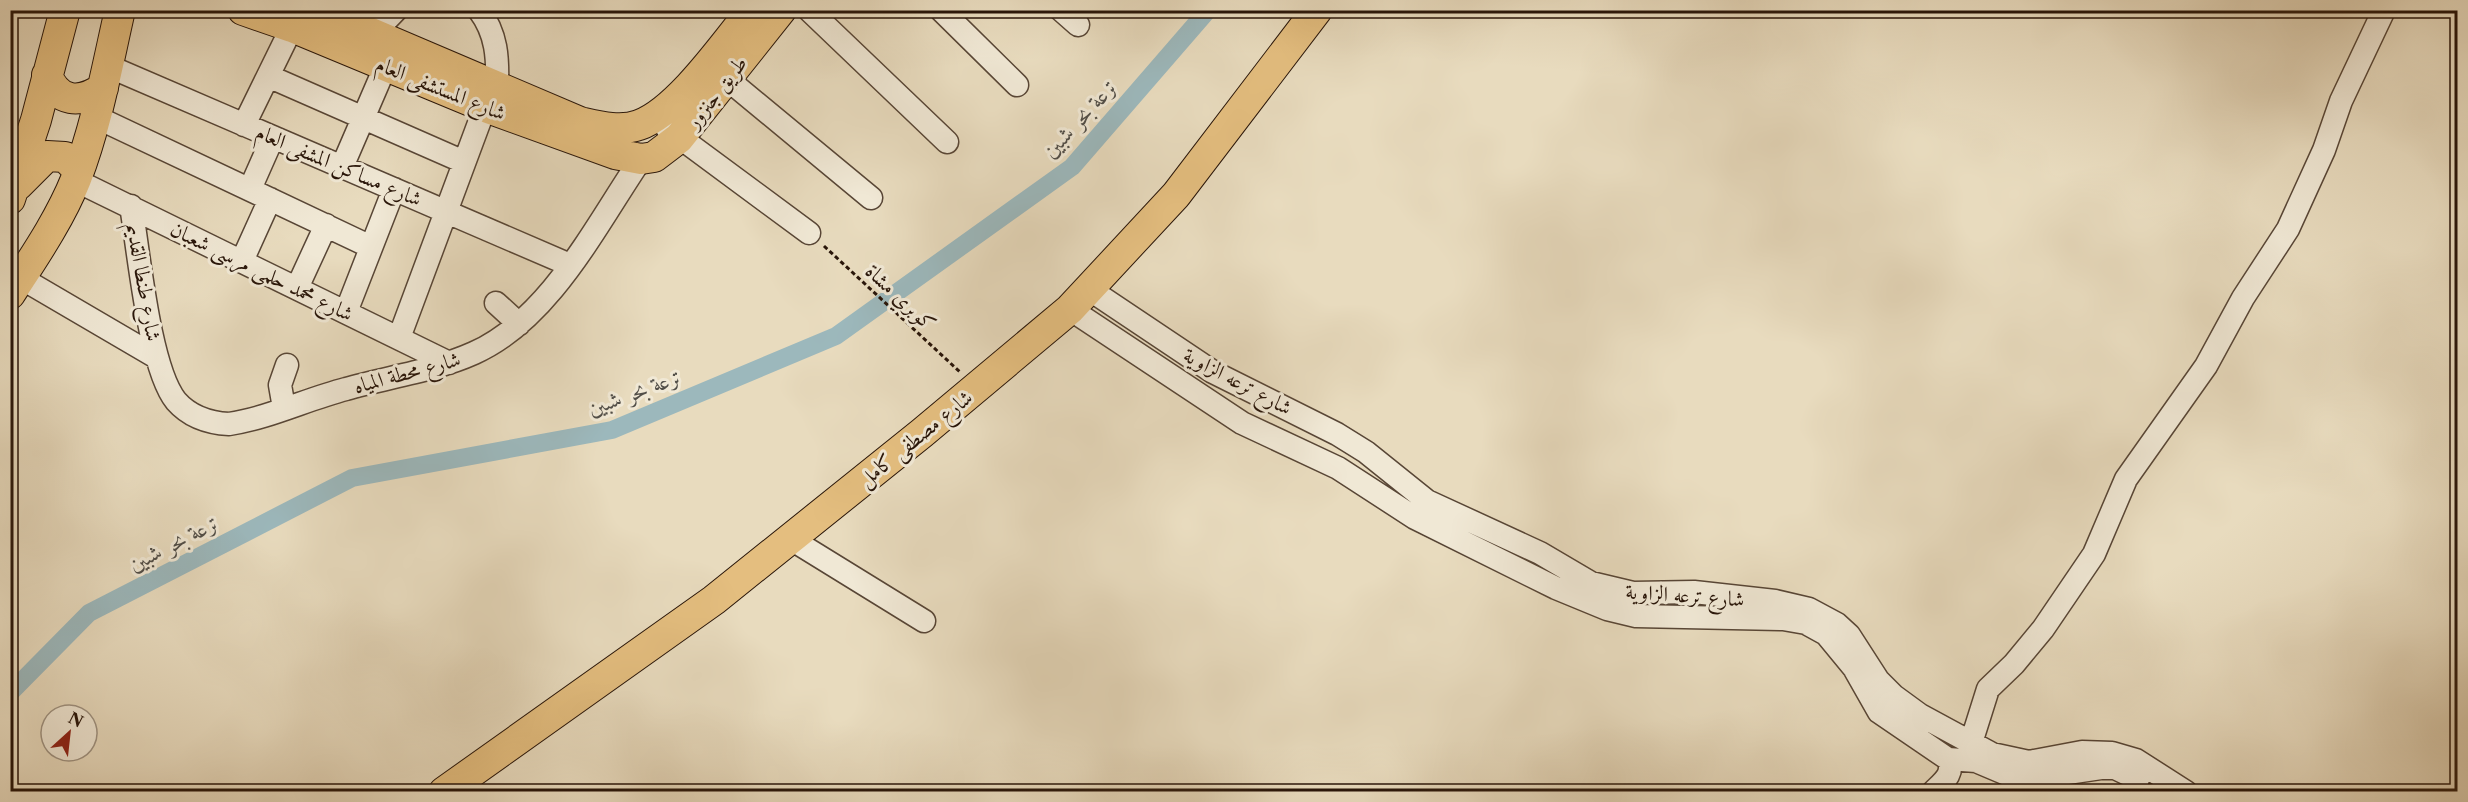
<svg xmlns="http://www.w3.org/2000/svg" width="2468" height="802" font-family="'Libre Caslon Text',Amiri,serif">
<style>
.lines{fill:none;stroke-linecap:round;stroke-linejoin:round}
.canal{stroke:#9cb8bc;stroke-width:18}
.minor-casing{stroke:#584636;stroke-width:25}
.major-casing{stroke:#281509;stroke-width:32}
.path{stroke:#281509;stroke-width:3;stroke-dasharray:4.5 3;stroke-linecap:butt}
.minor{stroke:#f0e8d5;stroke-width:22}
.major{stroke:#e4be7f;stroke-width:30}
.labels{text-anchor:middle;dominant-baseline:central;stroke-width:6;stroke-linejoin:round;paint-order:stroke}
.street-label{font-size:21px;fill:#281509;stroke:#f0e8d5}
.water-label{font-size:22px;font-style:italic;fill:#514e48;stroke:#f0e8d5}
</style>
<rect width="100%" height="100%" fill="#e8dbbe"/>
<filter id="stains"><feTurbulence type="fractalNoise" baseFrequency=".00333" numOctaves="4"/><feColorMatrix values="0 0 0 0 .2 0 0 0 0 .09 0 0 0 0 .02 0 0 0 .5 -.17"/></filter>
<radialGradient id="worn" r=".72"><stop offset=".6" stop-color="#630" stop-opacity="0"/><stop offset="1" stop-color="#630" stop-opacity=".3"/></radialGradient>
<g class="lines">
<path class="canal" d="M10,693l79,-80 263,-135 260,-48 224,-94 236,-169 136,-157"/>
<defs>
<path id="minor" d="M479,10c18,24 19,48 18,77
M809,10l138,132
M941,10l76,75
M1061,10l17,15
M373,34l23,-24
M108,66l462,199
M268,76l196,86
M726,78l145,120
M96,117l275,130
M244,125l48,-98
M667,128l142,105
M342,167l44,-102
M75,180l374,183
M250,189l23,-52
M131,206c8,47 18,161 45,195 14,16 33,22 53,23 40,-6 78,-25 117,-35 42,-12 88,-18 128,-36 76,-34 122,-128 167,-194
M242,261l28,-62
M21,278l135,79
M297,288l29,-63
M1089,289l124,83 124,62 29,18 61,49 113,52 51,30 42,10 61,-1 81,9 34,8 28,15 12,11 29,45 16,16 26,19 72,39 37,8 53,-10 30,1 24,7 50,32
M496,303l23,21
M1070,309l172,114 96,45 77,50 141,70 51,21 29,7 147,3 23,4 20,11 28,34 25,44 69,47 28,2 45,19 80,-12h14l23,11
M346,312l48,-123
M399,338l86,-231
M284,408l-4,-23 7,-20
M791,539l133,82
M1971,743l17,-54 26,-25 29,-35 51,-75 32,-75 80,-113 37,-68 45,-69 36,-79 17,-49 43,-91
M1933,792c10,-10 22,-18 15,-33"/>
<path id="major" d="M243,10l49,17 193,80 130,47 26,5 13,-2 25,-19 102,-128
M317,10l263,112c18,4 40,10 59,3 39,-14 86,-82 113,-115
M47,75c11,28 33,29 56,13
M18,185l29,-29 18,1 13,13
M10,199l26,-79 29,-110
M10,294c24,-37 50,-75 66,-115 21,-55 31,-112 44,-169
M444,792l270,-192 208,-167 148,-124 106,-114 141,-185"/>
</defs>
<use href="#minor" class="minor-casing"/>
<use href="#major" class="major-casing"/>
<path class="path" d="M824,246l136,126"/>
<use href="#minor" class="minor"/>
<use href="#major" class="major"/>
</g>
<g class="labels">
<g class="street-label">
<text transform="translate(441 88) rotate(22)">شارع المستشفى العام</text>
<text transform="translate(716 92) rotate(-52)">طريق جنزور</text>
<text transform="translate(339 165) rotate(23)">شارع مساكن المشفى العام</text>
<text transform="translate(262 271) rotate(26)">شارع محمد حلمى مرسى شعبان</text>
<text transform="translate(144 282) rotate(80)">شارع طنطا القديم</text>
<text transform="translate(901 297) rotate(43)">كوبري مشاة</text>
<text transform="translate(407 372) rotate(-15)">شارع محطة المياه</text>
<text transform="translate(1238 381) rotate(28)">شارع ترعه الزاوية</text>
<text transform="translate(915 438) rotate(-39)">شارع مصطفى كامل</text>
<text transform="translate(1685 595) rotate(4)">شارع ترعه الزاوية</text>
</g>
<g class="water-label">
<text transform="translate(1080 118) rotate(-47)">ترعة بحر شبين</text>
<text transform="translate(635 392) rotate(-20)">ترعة بحر شبين</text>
<text transform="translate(174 543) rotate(-27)">ترعة بحر شبين</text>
</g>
</g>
<rect width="2468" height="802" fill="none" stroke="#e8dbbe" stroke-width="36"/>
<rect x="12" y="12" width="2444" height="778" fill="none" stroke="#281509" stroke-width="3"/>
<rect x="18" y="18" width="2432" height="766" fill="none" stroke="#281509" stroke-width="1.5"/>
<g transform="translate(69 733) rotate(27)"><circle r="28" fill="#f0e8d5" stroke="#a09483" stroke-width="1.5"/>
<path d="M0-4.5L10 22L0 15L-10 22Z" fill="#8f2418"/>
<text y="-9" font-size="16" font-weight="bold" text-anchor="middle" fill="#281509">N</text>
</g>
<rect width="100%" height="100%" filter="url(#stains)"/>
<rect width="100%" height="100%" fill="url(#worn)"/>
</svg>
